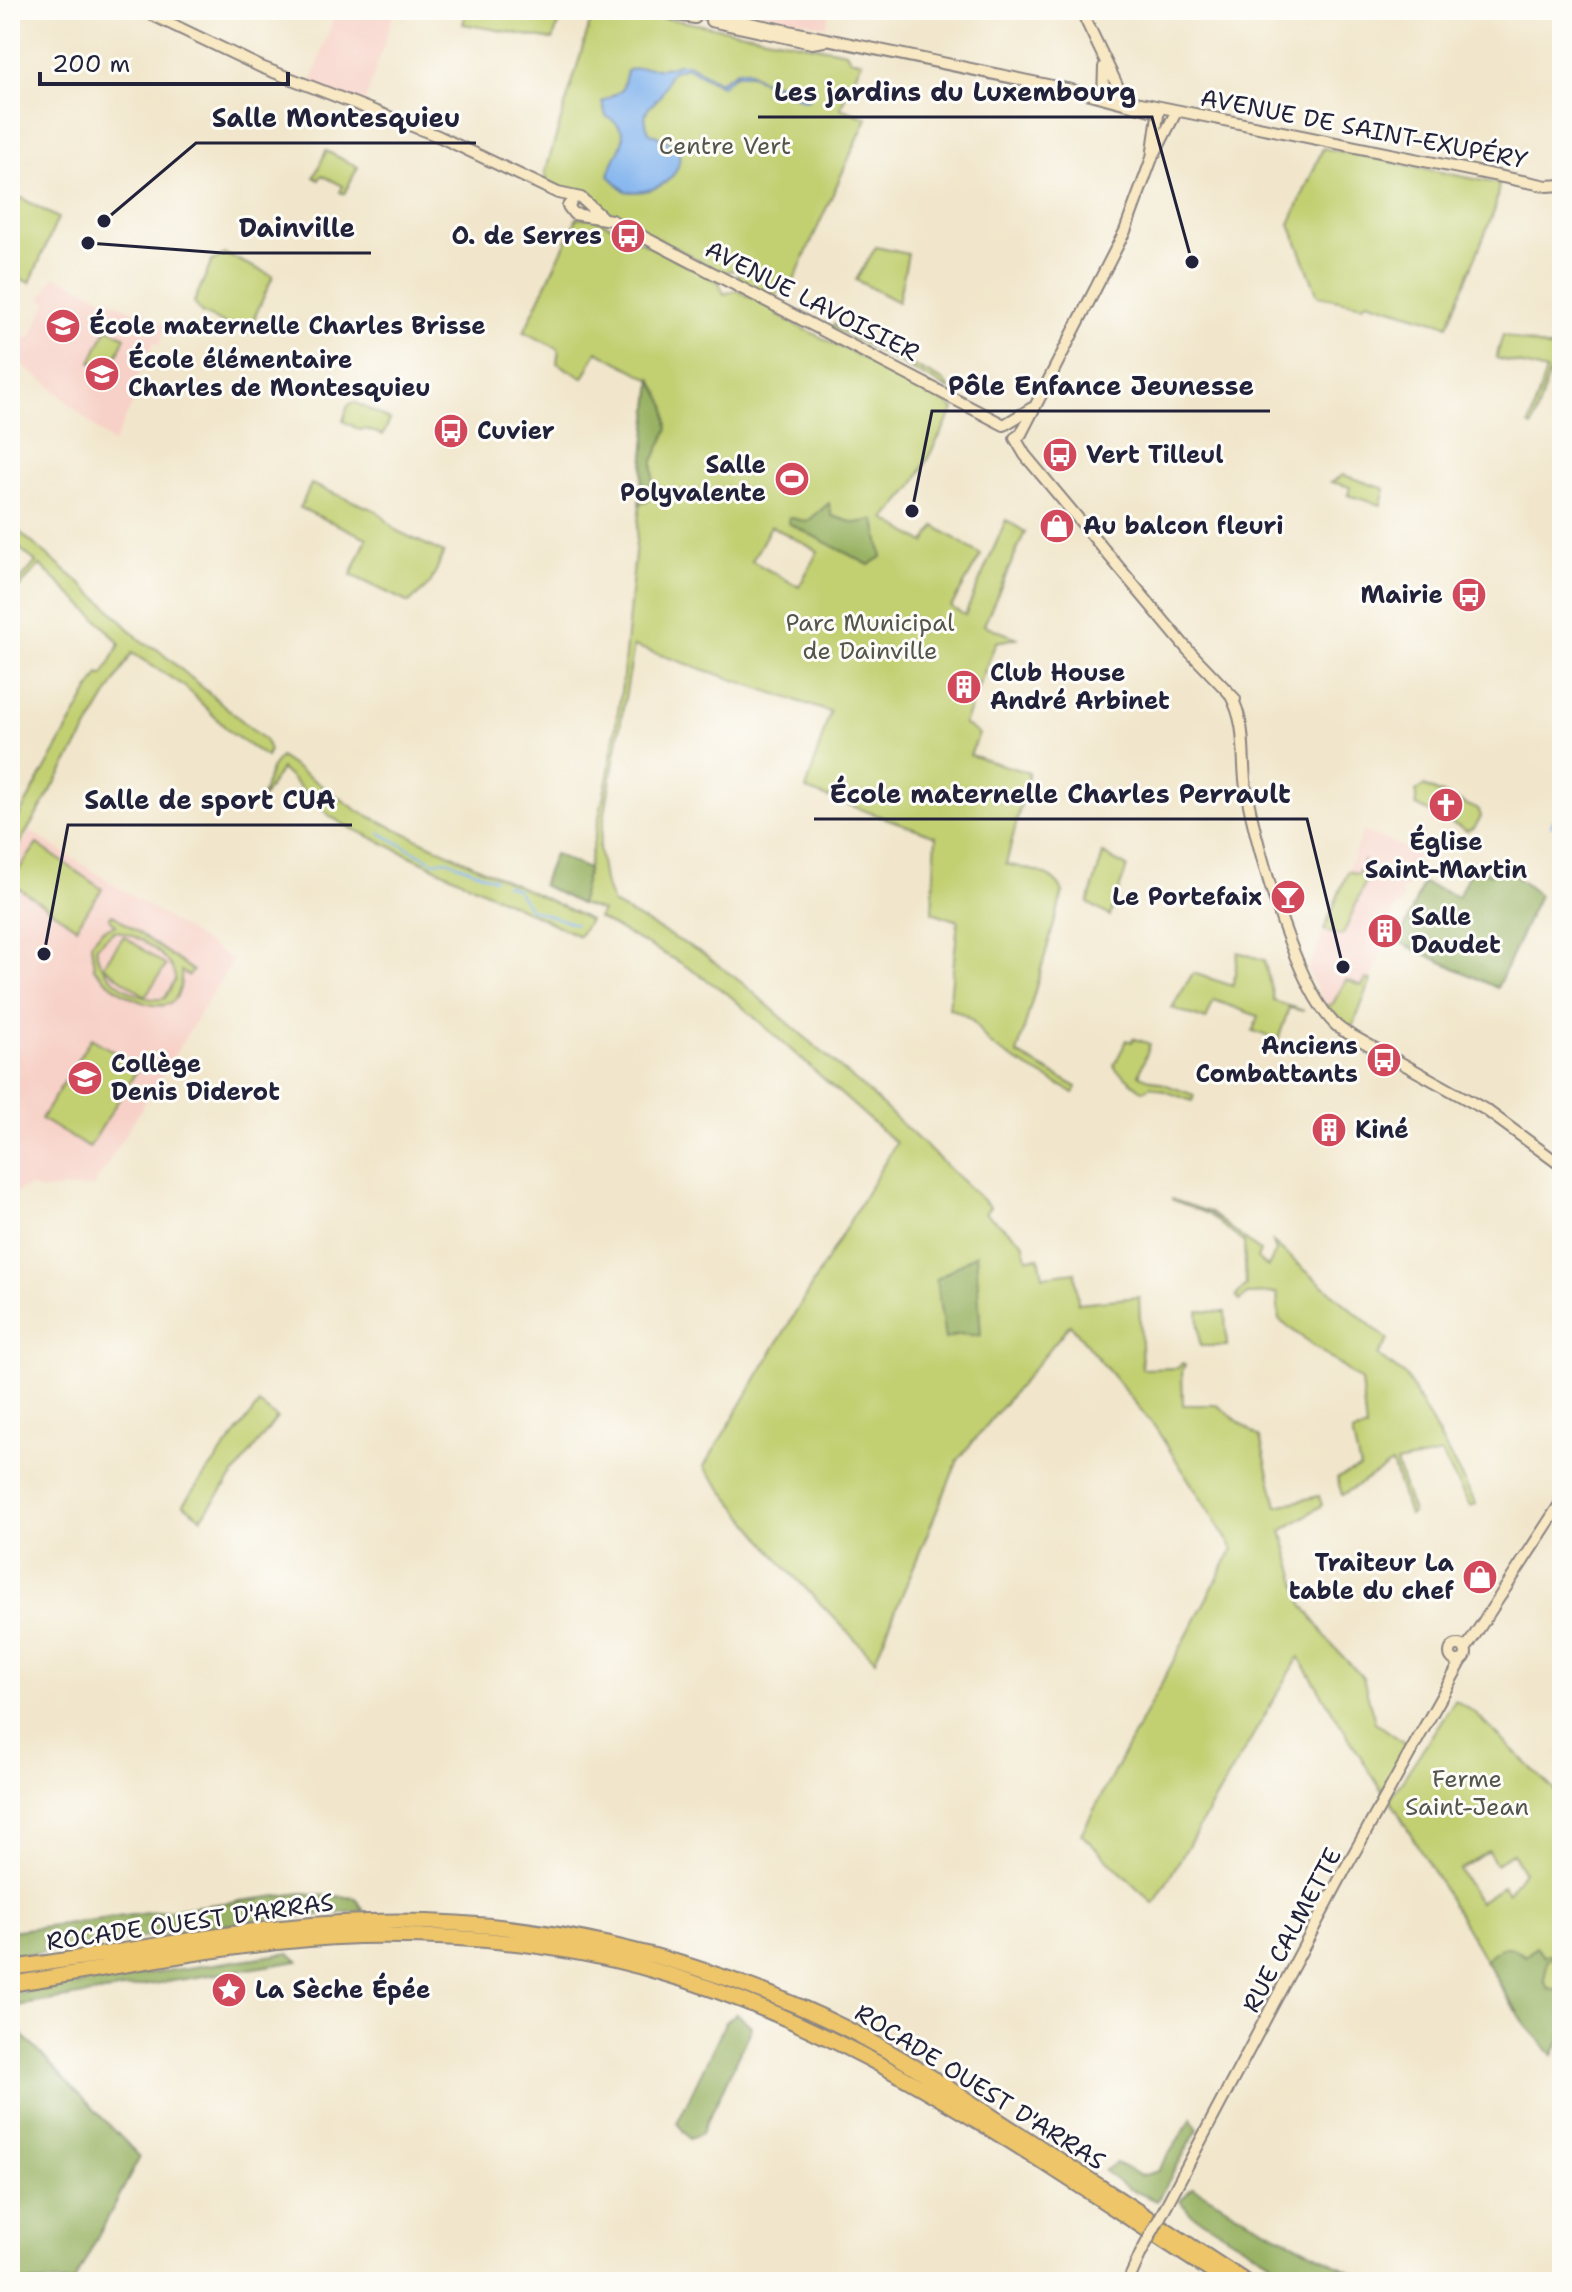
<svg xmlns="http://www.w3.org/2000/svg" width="1572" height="2292" font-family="'Shantell Sans',sans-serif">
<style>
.built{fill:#f7d1c7}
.green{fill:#c2d072;stroke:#727956;stroke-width:2;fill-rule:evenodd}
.forest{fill:#99b264;stroke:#5e6a50;stroke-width:2}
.water{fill:#82b4ee;stroke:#526b94;stroke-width:2}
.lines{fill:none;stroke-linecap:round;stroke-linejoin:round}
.stream{stroke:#82b4ee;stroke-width:2}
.secondary-casing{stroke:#8a8483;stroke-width:14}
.highway-casing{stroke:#8a8483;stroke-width:18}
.secondary{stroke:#f8e8c3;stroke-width:10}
.highway{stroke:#eec569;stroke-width:14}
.secondary-bridge-casing{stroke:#8a8483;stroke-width:14;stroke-linecap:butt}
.secondary-bridge{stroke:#f8e8c3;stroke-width:10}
.labels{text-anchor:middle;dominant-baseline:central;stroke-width:6;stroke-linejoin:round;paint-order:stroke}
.street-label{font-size:24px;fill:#22223b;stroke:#fdfcf7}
.park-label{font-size:24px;fill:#52564c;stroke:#fdfcf7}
.poi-label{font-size:24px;font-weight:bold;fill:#22223b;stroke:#fdfcf7;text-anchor:start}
.leader{fill:none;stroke:#22223b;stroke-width:3}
.callout-dot{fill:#22223b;stroke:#fdfcf7;stroke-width:3}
.callout-label{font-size:26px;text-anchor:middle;font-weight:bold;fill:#22223b;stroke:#fdfcf7;stroke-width:6;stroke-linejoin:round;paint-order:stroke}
</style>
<rect width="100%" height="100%" fill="#fdfcf7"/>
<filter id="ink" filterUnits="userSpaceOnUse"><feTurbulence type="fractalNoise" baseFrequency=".0125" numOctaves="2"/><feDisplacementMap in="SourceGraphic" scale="16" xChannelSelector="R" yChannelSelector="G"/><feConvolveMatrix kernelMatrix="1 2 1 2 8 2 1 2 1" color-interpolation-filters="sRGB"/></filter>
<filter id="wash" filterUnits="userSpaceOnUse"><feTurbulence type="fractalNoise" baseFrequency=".006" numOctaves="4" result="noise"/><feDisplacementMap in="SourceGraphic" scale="32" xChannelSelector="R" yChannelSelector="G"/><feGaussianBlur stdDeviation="1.8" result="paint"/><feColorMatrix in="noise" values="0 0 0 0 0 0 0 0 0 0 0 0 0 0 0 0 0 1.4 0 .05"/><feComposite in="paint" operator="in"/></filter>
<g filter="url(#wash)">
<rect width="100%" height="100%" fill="#f1e6cb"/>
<path class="built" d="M336,10h59l-32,98 -53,-21z
M750,10h80l-4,16z
M55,276l110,49 -5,20 -6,-3 -22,47 6,4 -25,51 -66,-61 -33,-24 10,-23 6,3 17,-37 -6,-3z
M30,831l203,129 -140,227 -55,3 -7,-4 -16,6 -4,6 6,4 -7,12v-349z
M1363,831l57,23 -13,35 -4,-1 -2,4 2,6 -4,9 -3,-1 -5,14 3,1 -23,59 -5,-1 -3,8 -32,19 -6,-1 -17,-34z"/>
<path class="green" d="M467,10h38l13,6 44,-6 -9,30 -90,-16z
M594,10h47l18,7 187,35 4,7 12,2 -22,47 27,10 -77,171 -7,-6 -9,16 -33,-16 -4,-14 -14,4 -175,-92 -3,-8z
M1323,148l176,36 -4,25 -47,116 -81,-24 -4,4 -45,-9 -28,-72z
M326,151l32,16 -14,27 -4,-2 3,-6 -21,-11 -3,5 -5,-3z
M12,193l46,25 -28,65 -20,-9z
M577,218h17l15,7 110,57 5,12 13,-4 39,21v4l147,73 31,21 -42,79 -27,31 40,24 10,-17 46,29 -30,52 14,8 41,-95 19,12 -41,93 33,13 -21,4 -32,82 15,10 -9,21 59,18 -23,91c20,5 48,7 57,28l-46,162 60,33 -3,6c-26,-15 -54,-28 -79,-45 -23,-17 -9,-26 -46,-40l9,-87 -26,-9 4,-76 -130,-46 24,-78 -196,-66 -35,202 5,33 9,23 89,49 39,29 126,109 123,116 -5,6 38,29 4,16 12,-1 4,19 32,-4 3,31 61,-6 3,72 36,-1 4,-5 3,2 -3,5 1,35h34l43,33 17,68 42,-10 3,9 -40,26 21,73 28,40 32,34 12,44 34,24 -27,45 -83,-134 -145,247 -73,-70 152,-285 -78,-122 -85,-103 -112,136 -83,200 -89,-92 -82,-101 192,-324 -168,-149 -47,-31 -83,-45 4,-7 -22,-7 28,-128 14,-91 30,-305 -55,-29 -14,27 -26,-15 2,-14 -35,-17zM771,526l47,25 -19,36 -47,-26zM976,1255l4,80 -20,-1 -15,5 -3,-33z
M876,247l32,7 -10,48 -42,-22z
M225,254l48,22 -26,58 -46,-21 -7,-11 18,-41z
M834,324l111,58 5,8 -117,-62z
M107,328l18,9 -15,34 -19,-9z
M1503,335l59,17v22l-12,-2 -18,55 -3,-2 17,-54 -50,-13z
M354,402l36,18 -7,15 -18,-6 -5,1 -17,-9 5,-16z
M1343,475l42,14 -4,16 -33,-10 2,-8 -19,-5z
M311,484l66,27 20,20 47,22 -14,31 -21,19 -58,-28 16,-37 -67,-30z
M10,524l97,82 36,37 14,6 108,91 4,10 -3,7 -35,-24 -46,-46 -53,-34 -122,207v-28l81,-145 8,-13 4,2 17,-32c-24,-29 -53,-52 -80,-79l-27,29 -3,-2 26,-30 -26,-22z
M280,757l80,55 212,99 17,9 -10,16 -234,-111 -15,-9 -49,-47 -21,33 11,-33z
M1424,786l55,24 2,7 -7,11 -7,3 -51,-25v-14z
M37,844l65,45 -26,38 -66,-45z
M1103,854l24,13 -17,49 -22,-13z
M1363,861l6,12 -25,60 -5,3 -15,-6 24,-59 10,3z
M112,914l81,57 -4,5 -8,-5c4,65 -66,23 -87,-3l-3,-25 11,-13 14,-5 -7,-7zM114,931c20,0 62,28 61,49l-10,18c-24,8 -73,-26 -68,-52z
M124,936l42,30 -21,30 -42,-30z
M1238,952l26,8 10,41 30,10 -15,-3 -11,32 -25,-9 5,-15 -44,-16 -8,20 -34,-12 21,-35 40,13z
M1366,979l5,1 -17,44 -5,2 -24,-21h7l14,-25 16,6z
M91,1038l48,29 -50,81 -48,-29z
M1133,1038l17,6 -11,31 55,20 -2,6 -41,-15 -8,5 -27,-22 -2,-4 13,-25 5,2z
M1171,1199l38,13 51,39 -3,8 11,8 8,-16 -3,-8 115,97 -10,16 28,20 70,128 -6,2 -29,-52 -45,9 17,50 -4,2 -17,-51 -50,31 -5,-17 23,-10 -8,-35 14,-4 -5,-48 -82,-61 -2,-27 -30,1 -7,7 -4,-5 10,-11 -2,-42 -36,-29z
M1198,1311l27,1 2,34h-27z
M259,1404l18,14 -76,100 -18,-14z
M1455,1700l20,13 87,85v239l-9,18 -39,-46 -124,-210zM1488,1851l8,13 16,-11 11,18 -15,22 -5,-7 -24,16 -20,-32z"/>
<path class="forest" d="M652,380l14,26 2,23 -15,32v30l-6,11 -8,2z
M829,503l3,13 23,7 20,-3 7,37 -13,8 -81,-42 1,-6 18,5z
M554,854l34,15 -8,35 -38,-19z
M1496,862l21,11 -1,4 23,18 -42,93 -98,-46 24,-59 35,14 15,-32 17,9z
M976,1254l5,82 -21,-2 -15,5 -9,-59z
M302,1893l54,5 8,13 -96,8 -258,38v-26z
M1562,1944v34l-7,-20 -7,1 -4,22 4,8 14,2v46l-9,18 -26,-28 -42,-67c16,-15 24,-18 40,-4l11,-9 8,9 12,-4z
M289,1953l9,8 -288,46v-13z
M736,2013l15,13 -1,6 -48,101 -12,6 -13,-16 48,-100z
M10,2022l130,135 -66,125h-64z
M1192,2118l6,11 -41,72 -30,-13 -23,-17 12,-8 25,13 17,-5z
M1193,2187l49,29 129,66h-67l-114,-69 -10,-12z"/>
<path class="water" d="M678,64h10l31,18 19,-12h9l18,12 16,2 21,12 9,-10 3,2 -5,11 -5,1c-19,-8 -37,-14 -54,-26h-14l-15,12 -35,-19 -15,5c-4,6 -5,13 -8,19 -9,18 -25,14 -14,41l29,14c9,32 -25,50 -53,45l-16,-15c4,-26 31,-40 -3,-60l-4,-14 20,-12 5,-19c18,-9 31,3 51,-7z"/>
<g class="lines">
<path class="stream" d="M1551,826l10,-24
M380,833l54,29 13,-2 47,19
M505,884l11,5 14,20 45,15"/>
</g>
</g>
<g filter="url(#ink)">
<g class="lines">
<defs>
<path id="secondary" d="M142,10l119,57 177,69 120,57 23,5 20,18
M650,10l45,8
M687,10l399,83 64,17 9,-2
M1081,10l37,77 2,14
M711,21l101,22 12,-2
M1103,97l1,-30
M1126,100l421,86 15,-1
M1155,153l21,-41
M575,197l-7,9 6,8 37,6 393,205
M1004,425l28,-17
M1015,438l10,17 163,195 47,49
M1015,438l6,-4 104,-203 27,-73 7,-50
M1230,694c19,35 10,63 17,101 10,53 52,206 95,235l144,80 76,56
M1450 1653a8 8 0 1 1 16 0a8 8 0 1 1-16 0Z
M1465,1650l97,-149
M1167,2204l177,-333 118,-211
M1128,2282l12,-27"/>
<path id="highway" d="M10,1968c119,-15 237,-43 358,-46 165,-5 330,33 477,106 60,30 115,68 171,104 77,50 153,100 230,150
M10,1984c115,-18 233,-44 349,-48 100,-2 201,7 297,35 208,59 386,193 566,307"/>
</defs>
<use href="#secondary" class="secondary-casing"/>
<use href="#highway" class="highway-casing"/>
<use href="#secondary" class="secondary"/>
<use href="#highway" class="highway"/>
<defs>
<path id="secondary-bridge" d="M1140,2255l27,-51"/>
</defs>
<use href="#secondary-bridge" class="secondary-bridge-casing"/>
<use href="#secondary-bridge" class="secondary-bridge"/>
</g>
</g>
<defs>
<symbol id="bus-disc" viewBox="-11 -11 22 22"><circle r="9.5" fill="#d1495b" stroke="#fdfcf7"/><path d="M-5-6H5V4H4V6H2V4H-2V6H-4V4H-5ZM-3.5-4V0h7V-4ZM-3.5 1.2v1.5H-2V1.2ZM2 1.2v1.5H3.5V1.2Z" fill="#fff"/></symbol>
<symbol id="school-disc" viewBox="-11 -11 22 22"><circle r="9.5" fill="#d1495b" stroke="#fdfcf7"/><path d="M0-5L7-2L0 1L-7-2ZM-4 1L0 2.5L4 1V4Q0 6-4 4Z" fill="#fff"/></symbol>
<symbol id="stadium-disc" viewBox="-11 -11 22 22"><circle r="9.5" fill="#d1495b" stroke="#fdfcf7"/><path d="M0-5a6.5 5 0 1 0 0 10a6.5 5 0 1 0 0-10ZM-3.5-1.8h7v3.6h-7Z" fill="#fff"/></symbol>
<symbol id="shop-disc" viewBox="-11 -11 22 22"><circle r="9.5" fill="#d1495b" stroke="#fdfcf7"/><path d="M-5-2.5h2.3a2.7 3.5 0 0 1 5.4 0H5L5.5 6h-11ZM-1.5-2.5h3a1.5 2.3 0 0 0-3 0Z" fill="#fff"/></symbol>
<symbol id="building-disc" viewBox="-11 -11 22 22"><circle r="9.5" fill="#d1495b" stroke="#fdfcf7"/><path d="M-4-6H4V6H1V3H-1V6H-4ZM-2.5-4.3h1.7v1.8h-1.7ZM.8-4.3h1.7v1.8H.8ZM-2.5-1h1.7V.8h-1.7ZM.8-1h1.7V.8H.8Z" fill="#fff"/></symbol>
<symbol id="church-disc" viewBox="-11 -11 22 22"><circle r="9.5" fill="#d1495b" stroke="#fdfcf7"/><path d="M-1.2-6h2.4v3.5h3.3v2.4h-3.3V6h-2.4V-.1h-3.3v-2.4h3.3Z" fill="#fff"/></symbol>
<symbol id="bar-disc" viewBox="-11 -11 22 22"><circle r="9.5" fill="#d1495b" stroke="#fdfcf7"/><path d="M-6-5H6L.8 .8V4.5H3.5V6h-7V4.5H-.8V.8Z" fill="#fff"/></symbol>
<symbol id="sight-disc" viewBox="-11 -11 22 22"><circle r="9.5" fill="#d1495b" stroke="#fdfcf7"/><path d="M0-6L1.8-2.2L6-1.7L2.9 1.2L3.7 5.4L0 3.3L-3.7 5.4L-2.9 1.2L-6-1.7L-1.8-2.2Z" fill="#fff"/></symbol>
</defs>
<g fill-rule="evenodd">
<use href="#bus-disc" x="608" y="216" width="40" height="40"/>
<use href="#school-disc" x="43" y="306" width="40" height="40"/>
<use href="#school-disc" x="82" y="354" width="40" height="40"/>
<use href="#bus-disc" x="431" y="411" width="40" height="40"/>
<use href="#bus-disc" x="1040" y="435" width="40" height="40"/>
<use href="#stadium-disc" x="772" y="459" width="40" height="40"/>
<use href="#shop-disc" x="1037" y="506" width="40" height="40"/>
<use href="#bus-disc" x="1449" y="575" width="40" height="40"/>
<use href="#building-disc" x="944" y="667" width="40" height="40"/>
<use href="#church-disc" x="1426" y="785" width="40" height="40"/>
<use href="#bar-disc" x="1268" y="877" width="40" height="40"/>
<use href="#building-disc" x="1365" y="911" width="40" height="40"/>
<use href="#bus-disc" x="1364" y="1040" width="40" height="40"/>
<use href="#school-disc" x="65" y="1058" width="40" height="40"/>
<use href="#building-disc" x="1309" y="1110" width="40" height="40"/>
<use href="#shop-disc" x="1460" y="1557" width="40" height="40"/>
<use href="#sight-disc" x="209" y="1970" width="40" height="40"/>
</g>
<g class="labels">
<g class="street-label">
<text transform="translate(1364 129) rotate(11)">AVENUE DE SAINT-EXUPÉRY</text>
<text transform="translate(812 301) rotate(27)">AVENUE LAVOISIER</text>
<text transform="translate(190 1922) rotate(-8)">ROCADE OUEST D'ARRAS</text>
<text transform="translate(1292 1930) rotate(-62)">RUE CALMETTE</text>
<text transform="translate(980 2087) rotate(32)">ROCADE OUEST D'ARRAS</text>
</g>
<g class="park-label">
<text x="725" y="146">Centre Vert</text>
<text x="870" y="623">Parc Municipal<tspan x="870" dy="28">de Dainville</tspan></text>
<text x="1467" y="1779">Ferme<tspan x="1467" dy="28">Saint-Jean</tspan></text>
</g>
<g class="poi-label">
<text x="602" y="236" text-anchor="end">O. de Serres</text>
<text x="89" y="326">École maternelle Charles Brisse</text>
<text x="128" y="360">École élémentaire<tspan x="128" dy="28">Charles de Montesquieu</tspan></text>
<text x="477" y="431">Cuvier</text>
<text x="1086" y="455">Vert Tilleul</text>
<text x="766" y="465" text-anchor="end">Salle<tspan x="766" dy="28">Polyvalente</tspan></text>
<text x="1083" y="526">Au balcon fleuri</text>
<text x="1443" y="595" text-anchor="end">Mairie</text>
<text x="990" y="673">Club House<tspan x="990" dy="28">André Arbinet</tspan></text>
<text x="1446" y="842" text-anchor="middle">Église<tspan x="1446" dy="28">Saint-Martin</tspan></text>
<text x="1262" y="897" text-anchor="end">Le Portefaix</text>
<text x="1411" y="917">Salle<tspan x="1411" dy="28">Daudet</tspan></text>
<text x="1358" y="1046" text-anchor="end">Anciens<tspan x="1358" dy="28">Combattants</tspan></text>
<text x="111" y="1064">Collège<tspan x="111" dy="28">Denis Diderot</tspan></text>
<text x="1355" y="1130">Kiné</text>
<text x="1454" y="1563" text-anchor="end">Traiteur La<tspan x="1454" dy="28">table du chef</tspan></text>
<text x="255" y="1990">La Sèche Épée</text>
</g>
</g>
<path class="leader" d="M1192 262L1152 117H758M104 221L196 143H476M88 243L223 253H371M912 511L932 411H1270M1343 967L1307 819H814M44 954L68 825H352"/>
<g class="callout-dot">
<circle cx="1192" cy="262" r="8"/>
<circle cx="104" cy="221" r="8"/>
<circle cx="88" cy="243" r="8"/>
<circle cx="912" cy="511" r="8"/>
<circle cx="1343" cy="967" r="8"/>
<circle cx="44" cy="954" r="8"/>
</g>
<g class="callout-label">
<text x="955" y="101">Les jardins du Luxembourg</text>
<text x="336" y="127">Salle Montesquieu</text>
<text x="297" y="237">Dainville</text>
<text x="1101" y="395">Pôle Enfance Jeunesse</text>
<text x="1060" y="803">École maternelle Charles Perrault</text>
<text x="210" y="809">Salle de sport CUA</text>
</g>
<rect width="1572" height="2292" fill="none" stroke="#fdfcf7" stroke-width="40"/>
<path d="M40 72v12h248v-12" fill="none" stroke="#22223b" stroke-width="4"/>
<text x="52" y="72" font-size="24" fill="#22223b" stroke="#fdfcf7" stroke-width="6" paint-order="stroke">200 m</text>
</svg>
